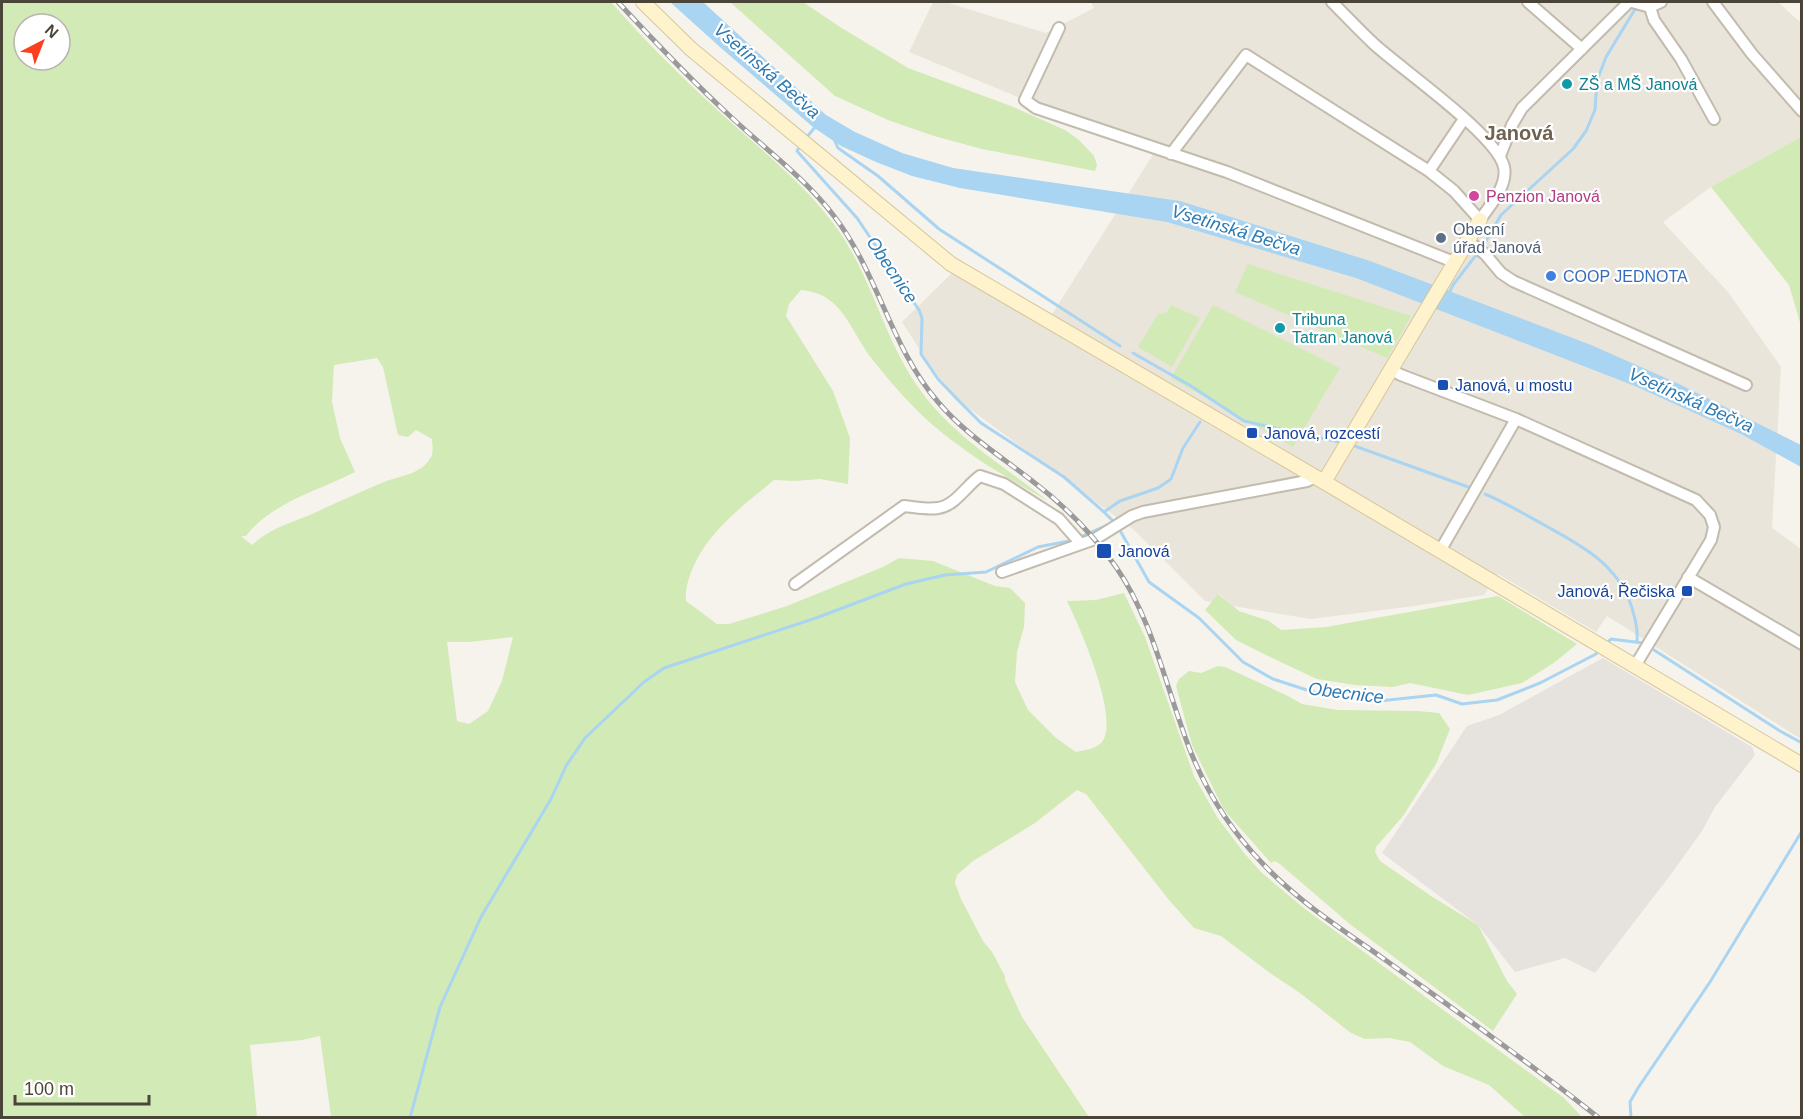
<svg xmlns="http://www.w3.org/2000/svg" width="1803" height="1119" font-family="Helvetica,sans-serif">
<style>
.residential{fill:#eae5da}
.industrial{fill:#e6e2dd}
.green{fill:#d2eab5;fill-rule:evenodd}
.water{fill:#a9d4f2}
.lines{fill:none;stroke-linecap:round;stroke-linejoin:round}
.stream{stroke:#a9d4f2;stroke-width:3}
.street-casing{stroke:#c2bbae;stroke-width:14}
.secondary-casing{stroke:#d6c79b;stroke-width:16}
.street{stroke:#fff;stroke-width:10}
.secondary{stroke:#fff3cd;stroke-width:14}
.rail-casing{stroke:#9a9a9a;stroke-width:5}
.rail{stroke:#fff;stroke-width:3;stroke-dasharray:9;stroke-linecap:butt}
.culture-dot{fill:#0f9aa8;stroke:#fff;stroke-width:2}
.hotel-dot{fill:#d1479c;stroke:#fff;stroke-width:2}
.service-dot{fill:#5c6f8a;stroke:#fff;stroke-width:2}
.shop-dot{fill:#3f7fe0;stroke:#fff;stroke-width:2}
.transit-dot{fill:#1a4fb4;stroke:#fff;stroke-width:2}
.labels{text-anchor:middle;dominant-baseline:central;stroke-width:4.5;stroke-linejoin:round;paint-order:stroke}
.culture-label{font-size:16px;fill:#0d838f;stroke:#fff;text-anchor:start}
.hotel-label{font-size:16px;fill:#b23c85;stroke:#fff;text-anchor:start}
.service-label{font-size:16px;fill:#4e5e75;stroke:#fff;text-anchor:start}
.shop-label{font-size:16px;fill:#366cbe;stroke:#fff;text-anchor:start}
.transit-label{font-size:16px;fill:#164399;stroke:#fff;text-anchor:start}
.water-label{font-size:18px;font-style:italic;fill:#2e7ab2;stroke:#fff}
.quarter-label{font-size:20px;font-weight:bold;fill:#6e6250;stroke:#fff}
</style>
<rect width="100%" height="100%" fill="#f6f3ec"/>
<path class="residential" d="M933,2h12l101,31 48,-25 -3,-6h687l23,21v114l-90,50 -48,35 65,70 53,75 -9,161 29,21v190l-194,-123 -11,16 -98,-58 -14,21 -70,11 -103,13 -78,-13 -14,-12 -7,8 -7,-1 -70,-70 -177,-131 -25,-30 -31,-48 52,-51 90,56 110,-174 -245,-101z"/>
<path class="industrial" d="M1603,658l149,89 3,8 -40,52 -13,24 -30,42 -77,100 -30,-15 -50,14 -37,-47 -96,-72 85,-127 32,-11z"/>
<path class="green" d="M2,2h609c35,40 72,77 112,113 37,34 79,67 110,108 37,48 49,111 83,161 34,51 86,80 132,117 -39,-22 -79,-45 -114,-75 -22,-19 -43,-43 -62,-67 -22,-28 -29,-66 -71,-69l-12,14 -3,12 47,75 17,47 -2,46 -28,-5 -25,2 -21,-1c-20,17 -46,36 -62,57 -13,15 -28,43 -26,64l31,23h12l58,-18 96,-39 16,-9 34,3 62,25 15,2 15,15 -1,24 -7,25 -2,30 13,28 28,28 20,14c9,-2 20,-3 26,-10 18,-24 -22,-114 -35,-141l29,-1 28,-7 21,44 49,139 23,41 27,36 18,20 43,36 259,189 18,19h-57l-36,-32 -46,-19 -33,-24 -21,-4 -24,1 -14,-6 -51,-40 -30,-20 -49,-37 -27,-8 -25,-28 -83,-106 -9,-4 -42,33 -62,38 -16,14 -2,8 6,16 22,42 9,11 13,24v4l17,37 67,100h-758l-11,-81 -18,4 -52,5 7,72h-255zM24,24h36v36h-36zM377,358l6,9 15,68 10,2 8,-7 16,9c0,5 2,13 -1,18 -10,18 -30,18 -47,25 -24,10 -48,21 -72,32 -22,9 -43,15 -60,31l-11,-9h5c26,-34 72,-45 109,-64l-15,-34 -8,-36 2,-37zM513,637l-11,44 -14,30 -19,13 -12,-3 -10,-79h23z
M730,2h73l37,25 68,41 103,38 54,24 14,10 15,16 3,9 -2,6 -113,-22 -48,-13 -46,-16 -53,-24z
M1801,137h1l-1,189 -12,-41 -78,-98z
M1248,264l163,52 -24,42 -152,-66z
M1171,305l29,13 -28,49 -34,-20 20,-33 8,-1z
M1213,305l127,63 -47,79 -122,-69z
M1218,594l21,17 30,10 12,9 45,-3 172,-31 79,48 -22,18 -33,21 -54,12 -58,-12 -17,4 -38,-2 -38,-6 -51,-24 -30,-15 -31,-30z
M1218,666l7,1 61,28 16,9 36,6 80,1 21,2 11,16 -14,35 -33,52 -27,31 -1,5 5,9 51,35 47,29 29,56 10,13 -24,37 -142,-106 -70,-60 -6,-4 -4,2 -47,-53 -32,-65 -16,-59 3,-7 10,-8 12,2z"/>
<path class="water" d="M670,2h33l123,113 29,17 47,21 51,15 227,33 190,60 221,84 86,38 124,62v22l-60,-33 -106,-48 -279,-108 -189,-56 -207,-34 -48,-12 -36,-14 -35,-16 -28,-19 -92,-79z"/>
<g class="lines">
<path class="stream" d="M806,138l11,-13
M834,139l4,9 40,28 61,53 181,117
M800,146l-3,5 60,67 62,92 3,8 -1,36 17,25 20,21 23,23 83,54 40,35 13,13 32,57 50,36 44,44 30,17 40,13 66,9 57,-6 26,9 35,-4 43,-17 56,-29 5,-5
M1448,295l5,-10 30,-39 18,-31 72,-66 13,-18 9,-21 2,-29 9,-24 31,-51
M1133,353l58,33 53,35 95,21
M1352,445l119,43
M1485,494c21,9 41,21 61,32 36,20 71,38 85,79 4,13 7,23 6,36
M1104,512l16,-11 38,-13 13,-9 12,-31 17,-26
M1080,537l32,-14
M1605,645l6,-6 32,4
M1654,650l126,81 22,12
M410,1118l30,-111 41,-90 70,-118 15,-33 19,-28 59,-56 20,-14 152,-50 90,-34 39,-9 41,-3 52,-25 36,-7
M1631,1118l-1,-16 8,-14 72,-106 92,-151"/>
<defs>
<path id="street" d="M1528,2l54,47
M1632,2l18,5 11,-5
M1713,2l39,52 50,57
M1650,7l4,13 27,39 33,60
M1059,28l-34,72 11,8 191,64 227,90
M1171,154l75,-99 183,116 25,20 26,29c10,-15 28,-34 24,-53 -7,-32 -103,-98 -130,-123 -14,-13 -28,-28 -42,-42
M1500,156l12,-31 10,-17 107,-106
M1429,171l35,-52
M1466,240l19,14 16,19 12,8 233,104
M1391,370l10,5 115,44 180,81 14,15 4,12 -3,13 -76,126
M1440,551l76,-132
M1002,572l93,-33 37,-23 11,-4 164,-31 8,-4
M1688,577l114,67
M795,584l109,-78c11,1 23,4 34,2 17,-2 28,-22 42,-32l24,8 55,35 22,25"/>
<path id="secondary" d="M643,2l48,47 260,215 373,218 478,283
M1324,482l156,-262"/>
</defs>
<use href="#street" class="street-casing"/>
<use href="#secondary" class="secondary-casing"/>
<use href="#street" class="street"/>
<use href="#secondary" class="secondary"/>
<defs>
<path id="rail" d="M618,2c36,39 73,78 112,114 35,33 75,62 104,100 44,57 57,132 104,186 27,32 61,53 93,78 33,25 61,53 85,87 38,55 50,122 74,183 17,43 42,82 74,115 35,37 79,65 120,94 72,52 145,103 215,159"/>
</defs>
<use href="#rail" class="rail-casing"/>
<use href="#rail" class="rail"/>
</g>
<g class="culture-dot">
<circle cx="1567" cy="84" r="6"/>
<circle cx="1280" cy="328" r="6"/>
</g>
<circle class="hotel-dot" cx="1474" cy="196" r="6"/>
<circle class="service-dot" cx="1441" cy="238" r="6"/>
<circle class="shop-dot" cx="1551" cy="276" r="6"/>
<g class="transit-dot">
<rect x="1437" y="379" width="12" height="12" rx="3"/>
<rect x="1246" y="427" width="12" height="12" rx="3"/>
<rect x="1096" y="543" width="16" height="16" rx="3"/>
<rect x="1681" y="585" width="12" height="12" rx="3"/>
</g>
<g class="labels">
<g class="culture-label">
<text x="1579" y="84">ZŠ a MŠ Janová</text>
<text x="1292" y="319">Tribuna<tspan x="1292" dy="18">Tatran Janová</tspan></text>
</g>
<g class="hotel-label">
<text x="1486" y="196">Penzion Janová</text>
</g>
<g class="service-label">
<text x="1453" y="229">Obecní<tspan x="1453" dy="18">úřad Janová</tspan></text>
</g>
<g class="shop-label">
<text x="1563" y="276">COOP JEDNOTA</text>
</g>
<g class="transit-label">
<text x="1455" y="385">Janová, u mostu</text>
<text x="1264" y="433">Janová, rozcestí</text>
<text x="1118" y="551">Janová</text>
<text x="1675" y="591" text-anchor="end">Janová, Řečiska</text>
</g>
<g class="water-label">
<text transform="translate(767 71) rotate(41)">Vsetínská Bečva</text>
<text transform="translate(1236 230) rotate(17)">Vsetínská Bečva</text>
<text transform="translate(892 270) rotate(56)">Obecnice</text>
<text transform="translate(1691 400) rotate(24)">Vsetínská Bečva</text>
<text transform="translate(1346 693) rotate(7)">Obecnice</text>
</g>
<g class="quarter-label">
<text x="1519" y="133">Janová</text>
</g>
</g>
<rect width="1803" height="1119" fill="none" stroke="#4b4439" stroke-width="6"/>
<g transform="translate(42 42) rotate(42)"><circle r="28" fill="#ffffff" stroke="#b7b4b0" stroke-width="1.5"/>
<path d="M0-4.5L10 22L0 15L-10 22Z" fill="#fc3f1d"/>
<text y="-9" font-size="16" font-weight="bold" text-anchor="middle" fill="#4b4439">N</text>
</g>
<path d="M15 1095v9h134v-9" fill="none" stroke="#4b4439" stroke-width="3"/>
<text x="24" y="1095" font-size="18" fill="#4b4439" stroke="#ffffff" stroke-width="4.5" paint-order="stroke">100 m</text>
</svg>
